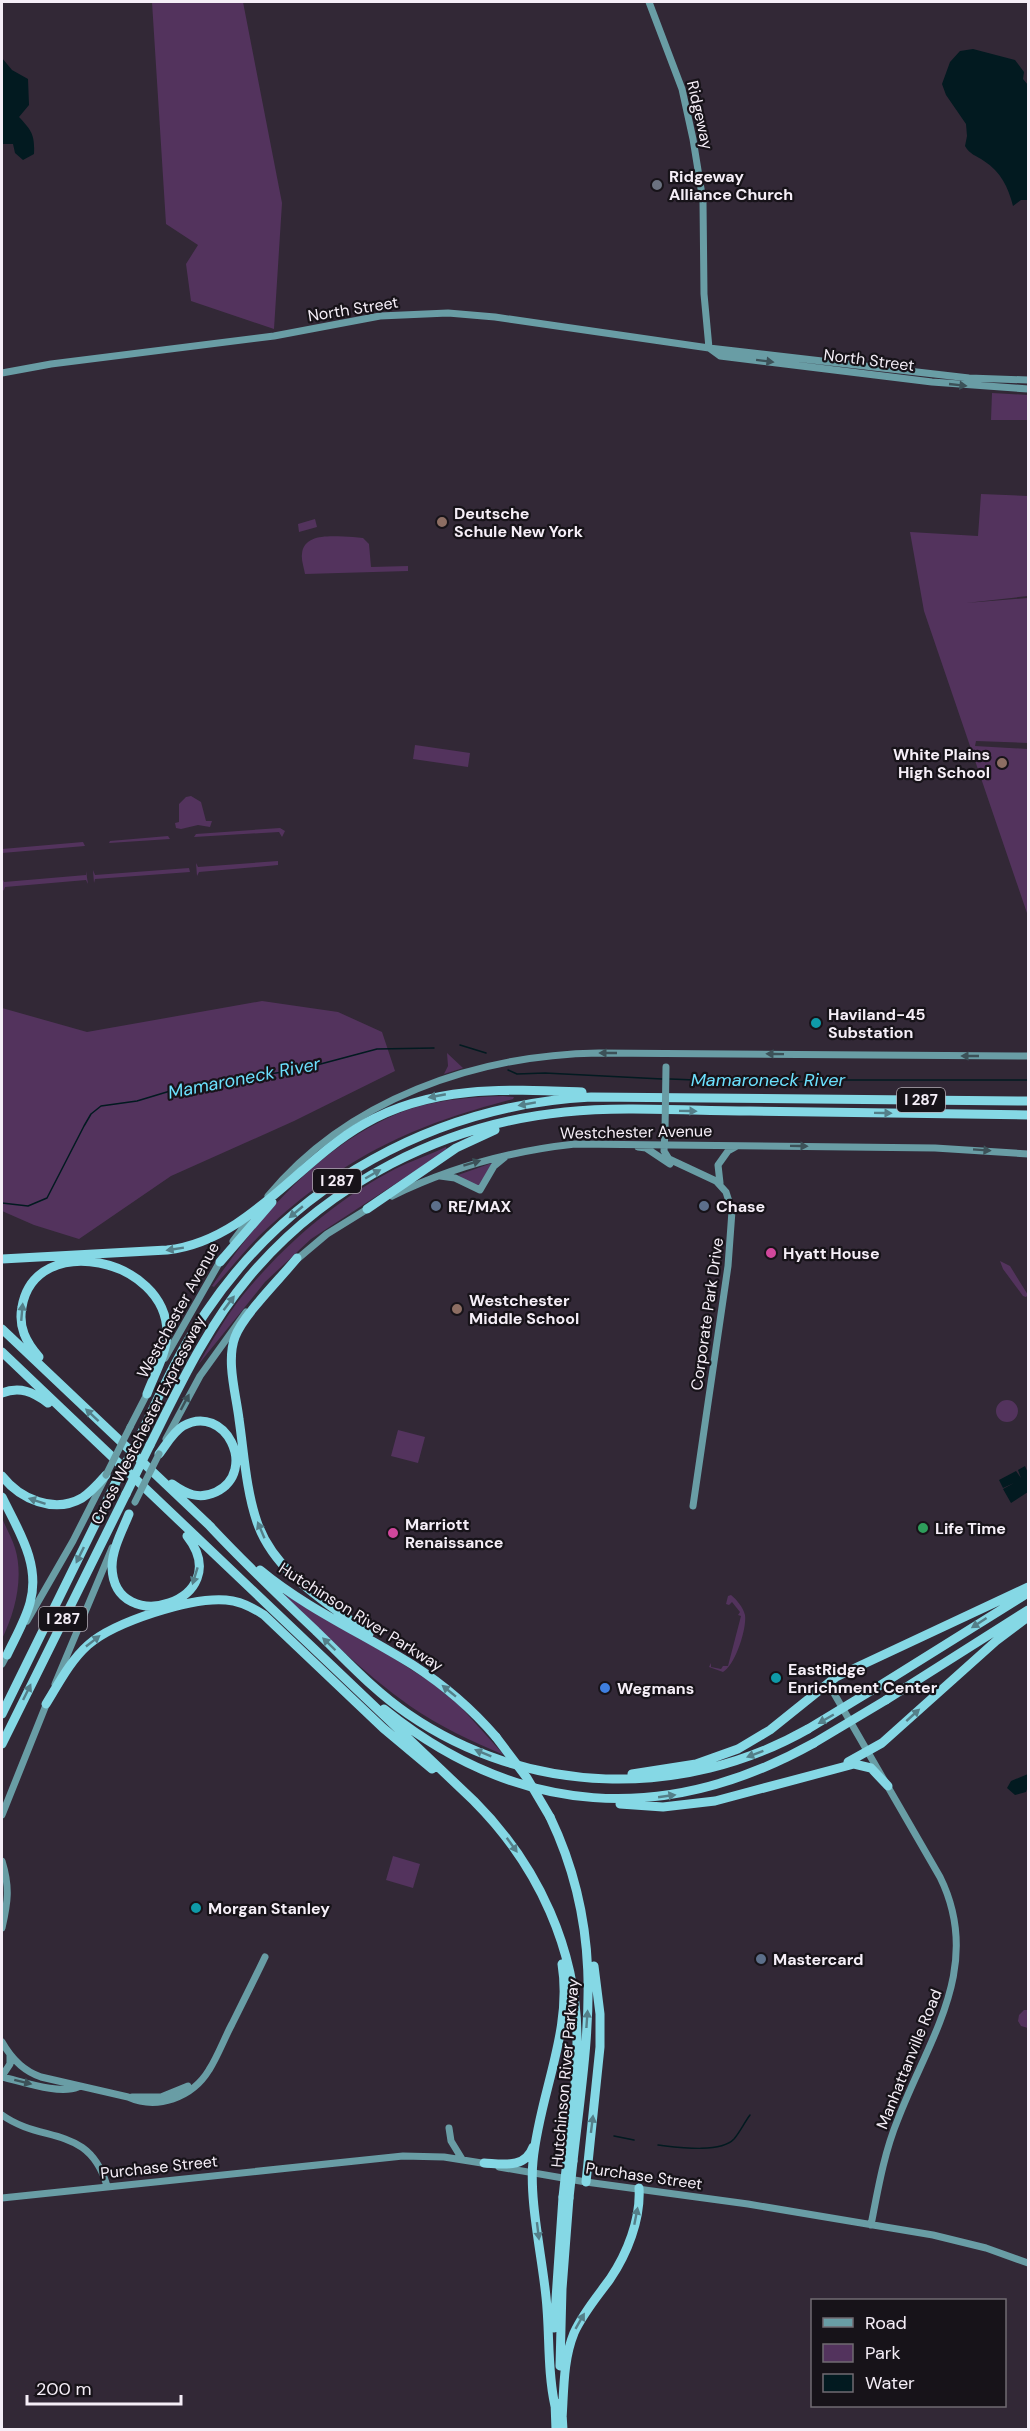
<svg xmlns="http://www.w3.org/2000/svg" width="1030" height="2431" font-family="'DM Sans',sans-serif">
<style>
.green{fill:#53335d}
.water{fill:#021a20}
.lines{fill:none;stroke-linecap:round;stroke-linejoin:round}
.stream{stroke:#021a20;stroke-width:1.5}
.secondary{stroke:#699da5;stroke-width:7}
.highway{stroke:#85d8e5;stroke-width:9}
.secondary-bridge{stroke:#699da5;stroke-width:7}
.highway-bridge{stroke:#85d8e5;stroke-width:9}
.oneway{fill:#3c5158}
.oneway2{fill:#547f89}
.worship-dot{fill:#6b7280;stroke:#171319;stroke-width:2}
.education-dot{fill:#8d6e63;stroke:#171319;stroke-width:2}
.culture-dot{fill:#0f9aa8;stroke:#171319;stroke-width:2}
.service-dot{fill:#5c6f8a;stroke:#171319;stroke-width:2}
.hotel-dot{fill:#d1479c;stroke:#171319;stroke-width:2}
.leisure-dot{fill:#2e9e5b;stroke:#171319;stroke-width:2}
.shop-dot{fill:#3f7fe0;stroke:#171319;stroke-width:2}
.labels{text-anchor:middle;dominant-baseline:central;stroke-width:4.5;stroke-linejoin:round;paint-order:stroke}
.shield{fill:#171319;stroke:#b2acb4;stroke-width:1.5}
.shield-label{font-size:15px;font-weight:bold;fill:#f5eef7}
.street-label{font-size:16px;fill:#f5eef7;stroke:#171319}
.poi-label{font-size:16px;font-weight:bold;fill:#f5eef7;stroke:#171319;text-anchor:start}
.water-label{font-size:18px;font-style:italic;fill:#6ce1fe;stroke:#171319}
</style>
<rect width="100%" height="100%" fill="#322836"/>
<path class="green" d="M152,2h91l39,201 -8,126 -83,-28 -5,-37 12,-19 -32,-21z
M992,393l36,2v25h-37z
M981,494l47,2v100l-62,7 62,-5v145l-52,-2 -1,5 53,3v167l-104,-305 -14,-79 68,4z
M315,519l2,8 -18,5 -1,-8z
M353,537l10,1 6,6 2,23 37,-1v5l-103,3c-1,-6 -4,-14 -3,-20 2,-23 35,-17 51,-17z
M415,745l55,8 -2,14 -55,-8z
M191,796l10,6 5,19h6l-2,6 -12,-2 -17,4 -5,-1 -1,-5 4,-1v-18l7,-7z
M280,828l5,3 -3,6 -3,-5 -85,5 2,-3z
M168,836l2,3 -61,4 1,-2z
M83,842l2,4 -83,7v-4z
M278,861v4l-79,7 -2,4 -1,-13 2,4z
M189,868l1,4 -95,7 -1,4 -1,-13 2,5z
M86,871l2,13 -2,-4 -81,7 -1,3 -2,1v-14l2,5 82,-7z
M262,1001l76,11 44,20 13,39 -101,50 -123,55 -92,63 -45,-14 -32,-14v-203l85,24z
M447,1053l16,15 -19,6 4,-8z
M503,1096l11,1 -1,2c-99,26 -163,55 -240,124 -22,19 -40,43 -59,64l-2,-1c48,-70 107,-140 187,-173 33,-13 69,-16 104,-17z
M446,1147l1,3 -136,89 -46,43 -67,83c14,-24 28,-49 45,-70 41,-50 94,-96 152,-126 16,-8 34,-14 51,-22z
M492,1163l-12,22 -4,1 -18,-11z
M1000,1261l10,5 18,29 -2,2 -3,-1 -20,-27z
M996 1411a11 11 0 1 1 22 0a11 11 0 1 1-22 0Z
M398,1430l27,7 -7,26 -27,-7z
M2,1518c4,10 10,20 13,30 9,30 0,64 -13,91z
M282,1593l105,61 45,29 27,22 45,50c-32,-14 -64,-28 -94,-49 -46,-32 -87,-74 -128,-113z
M731,1595c6,5 12,12 14,20 2,14 -10,50 -22,57l-14,-5 2,-4v4l10,2 2,-3h5l13,-50 -3,-1 2,-3 -8,-10 -3,3 -3,-1 2,-8z
M393,1856l27,8 -7,24 -27,-8z
M1024,2010h4v18l-7,-2 -3,-5 1,-6z"/>
<path class="water" d="M973,49l42,11 9,12 -1,7 5,6v115h-7l-8,6c-5,-19 -12,-34 -29,-45 -8,-6 -14,-6 -19,-15l2,-10 -1,-12 -20,-29 -4,-11 8,-22 10,-11z
M2,58l10,12 16,9 1,26 -10,12c12,13 16,17 15,37l-11,6 -8,-7 -2,-9h-11z
M1025,1466l3,7v19l-17,11 -8,-14 11,-6 -11,5 -4,-8 17,-9 5,7 -3,-8z
M1028,1774v12l-2,6 -11,3 -8,-7 4,-7z"/>
<g class="lines">
<path class="stream" d="M460,1045l26,8
M508,1070l9,4 28,-1 117,6
M670,1079l102,4 64,-3h192
M2,1203l26,3 19,-8 37,-72 7,-12 10,-8 36,-5 53,-16 108,-15 79,-21 57,-1
M614,2136l20,4
M658,2145c18,2 62,9 76,-6 6,-7 10,-16 16,-24"/>
<path class="secondary" d="M649,2l33,87 11,50 10,62 1,93 5,54
M709,348l11,8 212,26 96,7
M2,373l49,-9 223,-28 106,-20 68,-3 47,4 214,31 260,30 59,2
M665,1130l-1,21 5,8 47,22 10,11 6,19 -4,55 -35,240
M638,1147l8,1 24,16
M440,1176l15,2 25,12 14,-24 11,-9
M720,1183l-2,-18 10,-14 9,-5
M268,1196c80,-97 208,-141 331,-143l429,3
M392,1196c59,-29 118,-45 183,-52l360,4 93,6
M233,1241l20,-27
M295,1261l32,-27 42,-26
M165,1358l57,-100
M130,1427l18,-35
M166,1439l34,-63 46,-64
M27,1621l46,-80 31,-61
M2,1664l7,-13
M828,1683l112,194c44,89 -11,161 -42,242 -14,34 -20,70 -27,106
M55,1684l57,-136
M2,1815l46,-115
M2,1861c8,26 6,41 0,67
M2,2042c9,16 21,29 39,35l87,20c29,13 64,1 81,-27 9,-14 15,-31 23,-46 11,-22 22,-44 33,-67
M2,2076l8,-12v-9
M2,2077c19,4 57,18 76,10
M132,2097h29l27,-11
M2,2115c40,29 87,9 105,71
M449,2128l2,13 11,18
M499,2167l87,15 162,22 185,31 53,13 42,15
M2,2198l401,-42 41,1 44,7"/>
<path class="highway" d="M367,1209l89,-61 39,-18
M297,1258c-16,20 -54,57 -62,79 -9,24 1,57 4,82 5,34 7,71 18,103 18,52 71,81 112,112
M2,1259l165,-9c81,-9 130,-88 197,-126 67,-39 144,-35 218,-32
M220,1262l52,-60
M2,1329l209,198
M2,1352l472,449c64,64 104,150 103,241 0,40 -6,79 -10,119
M39,1357c-13,-15 -21,-30 -17,-50 13,-77 145,-49 145,26 0,20 -13,42 -20,61
M2,1393c18,-7 31,-1 46,10
M140,1436c20,-42 39,-85 66,-124 87,-129 230,-207 385,-215l437,4
M150,1445c29,-58 56,-117 99,-168 78,-93 195,-153 316,-165 61,-6 124,-1 185,-1 93,2 186,3 278,4
M159,1454c7,-9 14,-22 24,-28 42,-24 76,45 33,66 -17,8 -30,2 -44,-8
M2,1476c18,23 52,38 80,22 9,-6 17,-15 24,-23
M2,1497c16,33 39,67 28,106 -5,18 -15,35 -23,52
M129,1514c-6,15 -17,35 -17,53 2,72 126,34 75,-31
M207,1523c35,38 72,73 110,109 29,28 57,59 91,82 119,82 275,86 400,15
M260,1570c47,39 102,63 153,95 31,20 59,44 83,72
M879,1686l149,-93
M886,1700l142,-90
M46,1704c13,-21 24,-43 42,-59 26,-23 103,-48 138,-45 14,1 26,7 38,15l119,113 49,41
M384,1709c134,108 281,117 430,34
M2,1714l113,-230
M2,1744l124,-250
M848,1762l34,-19 114,-102 32,-24
M632,1774l64,-10 42,-15 32,-19 66,-53 192,-90
M620,1804l43,3 52,-6 139,-37 17,4 17,18
M550,1817c57,119 37,219 23,344
M484,2163c19,1 41,6 49,-16
M586,2182l14,-135v-33l-6,-48
M554,2328l9,-131
M560,2366l2,-77 7,-91
M555,2402l1,28
M555,2406c-8,-36 -5,-73 -9,-109 -4,-41 -17,-97 -13,-136 6,-66 40,-130 29,-197
M562,2413l1,17
M562,2419c2,-29 1,-59 12,-86 9,-20 23,-36 36,-54 17,-25 31,-60 29,-91"/>
<path class="secondary-bridge" d="M665,1130l1,-63
M106,1475l24,-48
M135,1502l24,-48"/>
<path class="highway-bridge" d="M115,1484l25,-48
M126,1494l24,-49
M808,1729l71,-43
M496,1737l31,41 23,39
M814,1743l72,-43
M563,2197l4,-36
M569,2198l4,-37"/>
</g>
<defs><path id="oneway-solid" d="M-6-.8H1V-3.2L6.5 0L1 3.2V.8H-6Z" transform="scale(1.5)"/></defs>
<g class="oneway">
<use href="#oneway-solid" transform="translate(765 361) rotate(7)"/>
<use href="#oneway-solid" transform="translate(958 385) rotate(6)"/>
<use href="#oneway-solid" transform="translate(608 1053) rotate(180)"/>
<use href="#oneway-solid" transform="translate(775 1054) rotate(-179)"/>
<use href="#oneway-solid" transform="translate(970 1056) rotate(-180)"/>
<use href="#oneway-solid" transform="translate(799 1146) rotate(1)"/>
<use href="#oneway-solid" transform="translate(982 1150) rotate(4)"/>
<use href="#oneway-solid" transform="translate(472 1163) rotate(-17)"/>
<use href="#oneway-solid" transform="translate(185 1402) rotate(-62)"/>
<use href="#oneway-solid" transform="translate(23 2082) rotate(14)"/>
</g>
<g class="oneway2">
<use href="#oneway-solid" transform="translate(437 1096) rotate(169)"/>
<use href="#oneway-solid" transform="translate(527 1104) rotate(170)"/>
<use href="#oneway-solid" transform="translate(688 1111) rotate(1)"/>
<use href="#oneway-solid" transform="translate(883 1113) rotate(1)"/>
<use href="#oneway-solid" transform="translate(373 1174) rotate(-30)"/>
<use href="#oneway-solid" transform="translate(296 1212) rotate(140)"/>
<use href="#oneway-solid" transform="translate(175 1249) rotate(171)"/>
<use href="#oneway-solid" transform="translate(229 1303) rotate(-53)"/>
<use href="#oneway-solid" transform="translate(22 1312) rotate(-85)"/>
<use href="#oneway-solid" transform="translate(92 1415) rotate(-137)"/>
<use href="#oneway-solid" transform="translate(37 1501) rotate(-162)"/>
<use href="#oneway-solid" transform="translate(261 1530) rotate(-113)"/>
<use href="#oneway-solid" transform="translate(80 1555) rotate(116)"/>
<use href="#oneway-solid" transform="translate(195 1576) rotate(107)"/>
<use href="#oneway-solid" transform="translate(979 1623) rotate(147)"/>
<use href="#oneway-solid" transform="translate(93 1641) rotate(-38)"/>
<use href="#oneway-solid" transform="translate(329 1644) rotate(-136)"/>
<use href="#oneway-solid" transform="translate(449 1691) rotate(-141)"/>
<use href="#oneway-solid" transform="translate(27 1692) rotate(-64)"/>
<use href="#oneway-solid" transform="translate(913 1715) rotate(-42)"/>
<use href="#oneway-solid" transform="translate(826 1719) rotate(150)"/>
<use href="#oneway-solid" transform="translate(483 1753) rotate(-158)"/>
<use href="#oneway-solid" transform="translate(755 1754) rotate(159)"/>
<use href="#oneway-solid" transform="translate(667 1796) rotate(-8)"/>
<use href="#oneway-solid" transform="translate(512 1845) rotate(54)"/>
<use href="#oneway-solid" transform="translate(587 2019) rotate(-86)"/>
<use href="#oneway-solid" transform="translate(592 2124) rotate(-83)"/>
<use href="#oneway-solid" transform="translate(636 2216) rotate(-79)"/>
<use href="#oneway-solid" transform="translate(538 2231) rotate(83)"/>
<use href="#oneway-solid" transform="translate(580 2321) rotate(-60)"/>
</g>
<circle class="worship-dot" cx="657" cy="185" r="6"/>
<g class="education-dot">
<circle cx="442" cy="522" r="6"/>
<circle cx="1002" cy="763" r="6"/>
<circle cx="457" cy="1309" r="6"/>
</g>
<g class="culture-dot">
<circle cx="816" cy="1023" r="6"/>
<circle cx="776" cy="1678" r="6"/>
<circle cx="196" cy="1908" r="6"/>
</g>
<g class="service-dot">
<circle cx="436" cy="1206" r="6"/>
<circle cx="704" cy="1206" r="6"/>
<circle cx="761" cy="1959" r="6"/>
</g>
<g class="hotel-dot">
<circle cx="771" cy="1253" r="6"/>
<circle cx="393" cy="1533" r="6"/>
</g>
<circle class="leisure-dot" cx="923" cy="1528" r="6"/>
<circle class="shop-dot" cx="605" cy="1688" r="6"/>
<g class="labels">
<g class="shield">
<rect x="897" y="1088" width="48" height="24" rx="4.5"/>
<rect x="313" y="1169" width="48" height="24" rx="4.5"/>
<rect x="39" y="1607" width="48" height="24" rx="4.5"/>
</g>
<g class="shield-label">
<text x="921" y="1100">I 287</text>
<text x="337" y="1181">I 287</text>
<text x="63" y="1619">I 287</text>
</g>
<g class="street-label">
<text transform="translate(700 115) rotate(77)">Ridgeway</text>
<text transform="translate(353 309) rotate(-9)">North Street</text>
<text transform="translate(869 360) rotate(7)">North Street</text>
<text transform="translate(636 1132) rotate(-1)">Westchester Avenue</text>
<text transform="translate(178 1310) rotate(-61)">Westchester Avenue</text>
<text transform="translate(707 1314) rotate(-82)">Corporate Park Drive</text>
<text transform="translate(148 1420) rotate(-63)">Cross Westchester Expressway</text>
<text transform="translate(361 1617) rotate(32)">Hutchinson River Parkway</text>
<text transform="translate(909 2059) rotate(-68)">Manhattanville Road</text>
<text transform="translate(565 2073) rotate(-85)">Hutchinson River Parkway</text>
<text transform="translate(159 2167) rotate(-6)">Purchase Street</text>
<text transform="translate(644 2176) rotate(8)">Purchase Street</text>
</g>
<g class="poi-label">
<text x="669" y="176">Ridgeway<tspan x="669" dy="18">Alliance Church</tspan></text>
<text x="454" y="513">Deutsche<tspan x="454" dy="18">Schule New York</tspan></text>
<text x="990" y="754" text-anchor="end">White Plains<tspan x="990" dy="18">High School</tspan></text>
<text x="828" y="1014">Haviland-45<tspan x="828" dy="18">Substation</tspan></text>
<text x="448" y="1206">RE/MAX</text>
<text x="716" y="1206">Chase</text>
<text x="783" y="1253">Hyatt House</text>
<text x="469" y="1300">Westchester<tspan x="469" dy="18">Middle School</tspan></text>
<text x="405" y="1524">Marriott<tspan x="405" dy="18">Renaissance</tspan></text>
<text x="935" y="1528">Life Time</text>
<text x="788" y="1669">EastRidge<tspan x="788" dy="18">Enrichment Center</tspan></text>
<text x="617" y="1688">Wegmans</text>
<text x="208" y="1908">Morgan Stanley</text>
<text x="773" y="1959">Mastercard</text>
</g>
<g class="water-label">
<text transform="translate(244 1078) rotate(-11)">Mamaroneck River</text>
<text x="768" y="1080">Mamaroneck River</text>
</g>
</g>
<rect width="1030" height="2431" fill="none" stroke="#f5eef7" stroke-width="6"/>
<rect x="811" y="2299" width="195" height="108" fill="#171319" stroke="#706b72" stroke-width="1.5"/>
<rect x="823" y="2318" width="30" height="9" fill="#699da5" stroke="#706b72" stroke-width="1.5"/>
<text x="865" y="2329" font-size="18" fill="#f5eef7">Road</text>
<rect x="823" y="2344" width="30" height="18" fill="#53335d" stroke="#706b72" stroke-width="1.5"/>
<text x="865" y="2359" font-size="18" fill="#f5eef7">Park</text>
<rect x="823" y="2374" width="30" height="18" fill="#021a20" stroke="#706b72" stroke-width="1.5"/>
<text x="865" y="2389" font-size="18" fill="#f5eef7">Water</text>
<path d="M27 2395v9h154v-9" fill="none" stroke="#f5eef7" stroke-width="3"/>
<text x="36" y="2395" font-size="18" fill="#f5eef7" stroke="#171319" stroke-width="4.5" paint-order="stroke">200 m</text>
</svg>
